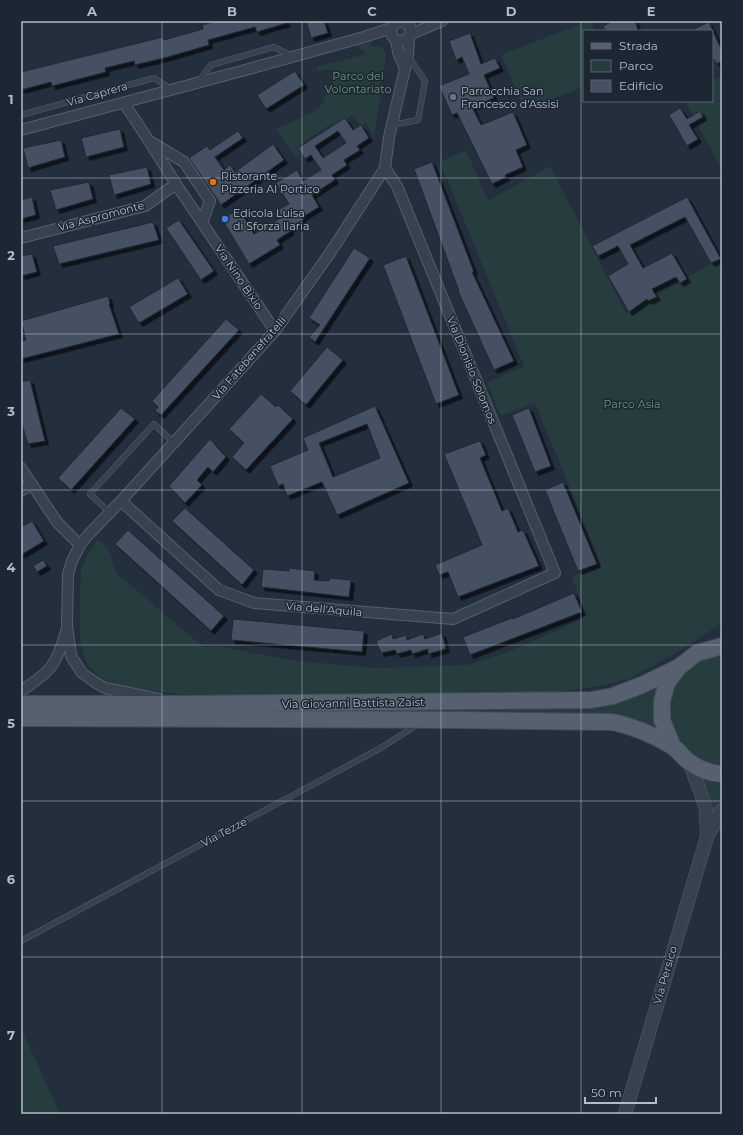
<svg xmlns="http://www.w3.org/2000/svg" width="743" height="1135" font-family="Montserrat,sans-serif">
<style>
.green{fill:#263c3f}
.building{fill:#455162;stroke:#1f2835;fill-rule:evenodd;filter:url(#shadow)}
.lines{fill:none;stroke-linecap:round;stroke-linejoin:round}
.service-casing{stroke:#565f6c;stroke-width:6}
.minor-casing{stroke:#565f6c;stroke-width:12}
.tertiary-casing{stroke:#565f6c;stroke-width:14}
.primary-casing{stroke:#414a57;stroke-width:18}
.service{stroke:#38414e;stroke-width:5}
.minor{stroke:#38414e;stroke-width:10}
.tertiary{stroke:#38414e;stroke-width:13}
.primary{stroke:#56606e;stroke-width:16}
.grid{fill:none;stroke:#b4bcc9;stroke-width:1;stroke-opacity:0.55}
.worship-dot{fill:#6b7280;stroke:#1d2633;stroke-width:1.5}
.food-dot{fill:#e8710a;stroke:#1d2633;stroke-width:1.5}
.shop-dot{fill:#3f7fe0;stroke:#1d2633;stroke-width:1.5}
.labels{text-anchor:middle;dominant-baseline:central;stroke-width:3;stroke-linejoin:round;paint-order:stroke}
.park-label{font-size:11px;fill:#6b9a76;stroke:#1d2633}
.poi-label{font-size:11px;fill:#b4bcc9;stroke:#1d2633;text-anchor:start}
.street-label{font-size:11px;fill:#b4bcc9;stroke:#1d2633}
.neatline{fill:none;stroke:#b4bcc9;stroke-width:1.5}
.grid-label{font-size:13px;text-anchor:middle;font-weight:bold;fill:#b4bcc9}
</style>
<defs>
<filter id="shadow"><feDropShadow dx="3.5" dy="3.5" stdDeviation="0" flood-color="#0009"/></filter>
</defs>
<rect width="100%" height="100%" fill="#242f3e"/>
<path class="green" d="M588,21h3l4,10h-11v56l-60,22 -23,-54z
M397,26h9v9l-7,2 -3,-4z
M371,42v4l10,1 5,6v4l-12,81 -8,-15 -5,3 -8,-11 -19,12 -2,-3 -32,20 5,8 -10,5 -19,-28 35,-16 14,-11 -2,-1 9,-16v-16l-15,2 -1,-4 50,-13 -10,-8z
M722,76v94l-37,-69h27v-20z
M466,150l22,51 62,-35 76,147 96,-56v364l-9,8 -32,21 -53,29 -23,6 -33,5 -43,5 -331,2 -80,-11 -13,-6 -16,-13 -5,-11 -4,-14v-51l1,-21 6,-14 11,-16 10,8 8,25 87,74 15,-1 71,14 85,8 93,-3 39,-12 72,-32 7,-6 -13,-39 29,-12 -66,-161 -34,13 -14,-33 37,-17 -84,-204z
M722,651v114l-18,-3 -11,-7 -13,-13 -9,-23v-17l4,-15 9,-16 17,-12z
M657,685c1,6 -2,10 -3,16 -1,8 0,16 1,24l-2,2 -18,-8 -14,-3 -600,-6 573,-3z
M698,772l24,7v22l-12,22v-25z
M24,1035l36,79h-39v-78z"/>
<path class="building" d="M217,21h69l1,2 -30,9 -2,-5 -47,13 1,5 -41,12 -33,8 -1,-4 -29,7 1,4 -54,14 -1,-4 -30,8v-18l142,-35 1,3 39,-11 -1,-4z
M306,21h18l4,12 -17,5z
M613,21h22l3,8 -5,2h-27l-3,-5z
M709,22l13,29v10l-5,3 -5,-7v-26h-22z
M470,33l11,31 14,-6 5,10 -16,7 10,23 -22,9 9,18 32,-13 14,33 -11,5 7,17 -18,8 1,2 -14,7 -35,-71 -5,2 -13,-29 30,-12 -7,-17 -6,3 -7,-19z
M295,71l9,14 -38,24 -9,-14z
M680,108l7,11 13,-8 3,6 -14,8 9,14 -11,7 -18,-31z
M345,118l8,12 8,-5 8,13 -12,8 3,4 -16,10 3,5 -15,10 3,5 -23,15 7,12 -18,11 2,2 -14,9 2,2 -14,9 3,5 -31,19 -27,-45 17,-10 15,25 28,-17 -4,-7 11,-6 -13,-21 21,-13 6,11 18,-11 -10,-15 -6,4 -7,-11zM338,131l8,12 -23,15 -8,-12z
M120,129l4,18 -38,10 -5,-19z
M238,131l5,7 -28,19 9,13 6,-5 5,7 38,-28 11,16 -63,45 -32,-47 18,-12 3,4z
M61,140l4,17 -37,11 -5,-20z
M432,162l42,110h-2l42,89 -20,9 -36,-79h1l-45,-122z
M147,167l4,17 -37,11 -5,-20z
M89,182l4,17 -37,11 -6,-20z
M32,197l4,18 -15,4v-19z
M687,197l34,62 -10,4 -26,-46 -55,28 13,23 29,-15 15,26 -7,4 -4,-6 -24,12 5,8 -9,4 -1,-2 -18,13 -21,-36 20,-12 -10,-18 -20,10 -6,-10z
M179,220l35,51 -13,9 -35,-52z
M153,222l6,18 -100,24 -6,-18z
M354,248l16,10 -55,84 -6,-5 11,-12 -11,-7z
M32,254l5,18 -16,4v-20z
M406,256l53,139 -23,9 -53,-139z
M178,278l10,16 -49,29 -10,-16z
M108,296l2,8h-1l10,30 -98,25v-18l5,-1 -5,-19z
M226,319l13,11 -78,85 -6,-4 3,-4 -6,-6z
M327,347l16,13 -37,45 -16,-14z
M30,380l15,61 -17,3 -7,-23v-39z
M261,394l15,13 2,-2 15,14 -47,51 -14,-13 12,-14 -15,-14z
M375,406l34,77 -72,32 -15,-33 -35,14 -4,-12 -5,2 -8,-20 38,-16 -5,-12zM367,424l13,34 -47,19 -14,-34z
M121,408l14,11 -64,71 -13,-12z
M529,408l22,58 -16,6 -23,-57z
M210,439l16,18 -13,15 -5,-5 -11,13 5,5 -17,18 -16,-17z
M480,441l6,14 -6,3 22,53 6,-3 10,24 5,-2 16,36 -81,31 -10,-25 -9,3 -4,-10 47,-20 -38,-91z
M563,482l34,82 -19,7 -33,-81z
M185,508l69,62 -12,15 -70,-64z
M32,521l12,20 -23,14v-28z
M128,530l96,86 -13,15 -96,-87z
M43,560l4,6 -10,6 -4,-6z
M289,568l26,3 -1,9 15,1 1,-3 21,2 -2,17 -88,-10 2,-18 26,2z
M574,593l8,19 -112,43 -7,-18 49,-19 1,1z
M233,619l131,12 -2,21 -131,-12z
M442,633l4,16 -18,5v-5l-16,5 -1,-4 -14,4 -2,-4 -14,3 -5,-12 16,-7 1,5 13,-4 1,5 16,-6 2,5z"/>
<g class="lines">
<defs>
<path id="service" d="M198,82l13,-17 63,-18 18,9
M21,115l133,-37 17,11
M392,125l26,-5 7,-39 -17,-25
M110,513l-20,-19 64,-70 20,19
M21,941l358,-192 38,-24"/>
<path id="minor" d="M402,21c-19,2 -11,27 5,18l4,-5 -1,-8 -8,-5
M411,34l31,-13
M396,40l2,12 7,17
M124,103l25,38 27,43 99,147
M21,130l213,-57 130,-36 27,-9
M151,142l33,20 26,39 -8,22
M21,238l124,-32 31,-22
M21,468l36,54 23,23
M21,491l11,-7
M121,501l98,89 35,13 199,16 102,-46 -158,-387 -12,-18
M21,691c29,-19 36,-26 45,-60
M159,699l-54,-11 -12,-7 -11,-8 -11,-17 -4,-31 1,-51 4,-13 8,-16 9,-11 32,-33 154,-170 57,-81 53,-82 4,-31 19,-81 1,-19"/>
<path id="tertiary" d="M689,762l11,29 6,19 1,25
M625,1114l82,-277 15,-27"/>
<path id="primary" d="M21,704h167l403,-4 22,-4 29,-11 37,-18 18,-14 25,-7
M21,718l438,2 153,2c21,4 41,13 60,24 6,4 10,10 16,15 10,8 21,12 34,13
M673,747l-11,-27v-19l5,-18 11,-15"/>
</defs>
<use href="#service" class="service-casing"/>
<use href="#minor" class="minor-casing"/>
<use href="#tertiary" class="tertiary-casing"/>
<use href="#primary" class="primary-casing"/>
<use href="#service" class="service"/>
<use href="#minor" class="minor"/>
<use href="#tertiary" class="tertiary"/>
<use href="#primary" class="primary"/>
</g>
<path class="grid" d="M162,21v1093M302,21v1093M441,21v1093M581,21v1093M21,178h701M21,334h701M21,490h701M21,645h701M21,801h701M21,957h701"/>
<circle class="worship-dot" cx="453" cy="97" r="4"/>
<circle class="food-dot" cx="213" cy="182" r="4"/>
<circle class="shop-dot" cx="225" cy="219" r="4"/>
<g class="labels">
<g class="park-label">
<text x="358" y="76">Parco del<tspan x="358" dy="13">Volontariato</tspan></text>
<text x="632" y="404">Parco Asia</text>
</g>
<g class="poi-label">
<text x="461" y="91">Parrocchia San<tspan x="461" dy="13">Francesco d'Assisi</tspan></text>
<text x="221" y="176">Ristorante<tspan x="221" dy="13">Pizzeria Al Portico</tspan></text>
<text x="233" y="213">Edicola Luisa<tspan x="233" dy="13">di Sforza Ilaria</tspan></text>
</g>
<g class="street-label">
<text transform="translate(97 94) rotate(-16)">Via Caprera</text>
<text transform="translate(101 216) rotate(-15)">Via Aspromonte</text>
<text transform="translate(239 277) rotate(56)">Via Nino Bixio</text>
<text transform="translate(249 358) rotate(-49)">Via Fatebenefratelli</text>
<text transform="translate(472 370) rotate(68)">Via Dionisio Solomos</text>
<text transform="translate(324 609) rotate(5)">Via dell'Aquila</text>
<text transform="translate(353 703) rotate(-1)">Via Giovanni Battista Zaist</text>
<text transform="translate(224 832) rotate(-28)">Via Tezze</text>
<text transform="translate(665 975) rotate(-74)">Via Persico</text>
</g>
</g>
<rect width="743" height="1135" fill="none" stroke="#1d2633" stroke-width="44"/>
<rect x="583" y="30" width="130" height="72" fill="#1d2633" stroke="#59626f"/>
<rect x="591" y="43" width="20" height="6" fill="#56606e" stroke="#59626f"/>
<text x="619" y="50" font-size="12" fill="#b4bcc9">Strada</text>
<rect x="591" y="60" width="20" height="12" fill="#263c3f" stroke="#59626f"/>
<text x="619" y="70" font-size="12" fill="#b4bcc9">Parco</text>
<rect x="591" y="80" width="20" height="12" fill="#455162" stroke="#59626f"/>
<text x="619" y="90" font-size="12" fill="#b4bcc9">Edificio</text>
<path d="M585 1097v6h71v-6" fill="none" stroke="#b4bcc9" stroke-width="2"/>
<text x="591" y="1097" font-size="12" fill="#b4bcc9" stroke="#1d2633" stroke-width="3" paint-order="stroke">50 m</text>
<rect x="22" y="22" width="699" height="1091" class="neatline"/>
<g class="grid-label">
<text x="92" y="16">A</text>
<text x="232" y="16">B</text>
<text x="372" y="16">C</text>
<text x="511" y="16">D</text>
<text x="651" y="16">E</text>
<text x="11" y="104">1</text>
<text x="11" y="260">2</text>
<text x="11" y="416">3</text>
<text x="11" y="572">4</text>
<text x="11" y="728">5</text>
<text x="11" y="884">6</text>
<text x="11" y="1040">7</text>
</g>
</svg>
